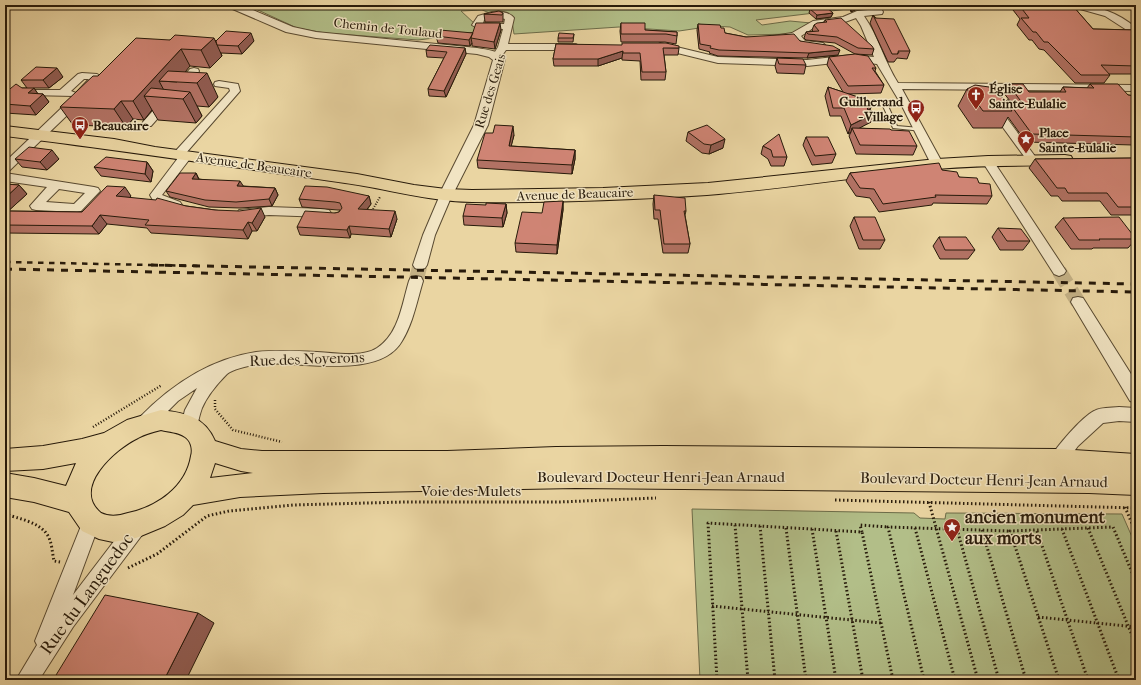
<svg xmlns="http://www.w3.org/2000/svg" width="1141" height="685" font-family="'IM FELL French Canon',serif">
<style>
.green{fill:#b2be88;stroke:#6c6c49}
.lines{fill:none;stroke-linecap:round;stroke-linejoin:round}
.minor-tunnel{stroke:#c3b084;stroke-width:15;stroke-dasharray:15 8;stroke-linecap:butt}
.service-casing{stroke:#584930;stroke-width:2}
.minor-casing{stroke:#584930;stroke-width:2}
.tertiary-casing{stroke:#584930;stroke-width:2}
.primary-casing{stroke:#271a0a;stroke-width:2}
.path-far2{stroke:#271a0a;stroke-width:2;stroke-dasharray:1 1.5;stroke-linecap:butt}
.path-far1{stroke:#271a0a;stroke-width:2.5;stroke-dasharray:1 2;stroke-linecap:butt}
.path{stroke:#271a0a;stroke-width:3;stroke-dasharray:1.5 2.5;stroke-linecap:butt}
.service{fill:#f1e4c3;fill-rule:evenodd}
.minor{fill:#f1e4c3;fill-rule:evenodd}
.tertiary{fill:#f1e4c3;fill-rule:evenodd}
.primary{fill:#ead5a2;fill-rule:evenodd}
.rail-far1{stroke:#271a0a;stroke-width:2.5;stroke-dasharray:5.5 5.5;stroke-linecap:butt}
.rail{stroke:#271a0a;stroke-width:3;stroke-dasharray:7 7;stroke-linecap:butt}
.wall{fill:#b27264;stroke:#271a0a}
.shaded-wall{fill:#915c51;stroke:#271a0a}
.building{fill:#cf8474;stroke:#271a0a}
.labels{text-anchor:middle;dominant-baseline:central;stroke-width:3;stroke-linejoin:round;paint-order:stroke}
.far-street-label{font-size:13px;fill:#271a0a;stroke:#f1e4c3}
.far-poi-label{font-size:13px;font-weight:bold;fill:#271a0a;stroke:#f1e4c3;text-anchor:start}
.street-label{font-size:15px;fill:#271a0a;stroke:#f1e4c3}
.near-poi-label{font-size:18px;font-weight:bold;fill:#271a0a;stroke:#f1e4c3;text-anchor:start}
.near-street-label{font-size:18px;fill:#271a0a;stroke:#f1e4c3}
</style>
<rect width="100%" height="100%" fill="#ead5a2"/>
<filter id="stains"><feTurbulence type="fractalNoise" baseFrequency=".005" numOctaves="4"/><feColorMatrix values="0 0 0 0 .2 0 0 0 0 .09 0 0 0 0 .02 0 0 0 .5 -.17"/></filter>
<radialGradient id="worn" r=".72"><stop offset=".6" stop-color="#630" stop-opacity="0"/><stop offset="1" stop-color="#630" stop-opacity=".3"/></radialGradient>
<path class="green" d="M247,5h611l-2,3 -100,12 6,5 28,-4 21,2 -21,11 -42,1 -18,-8 -17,-1 -34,5 -60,-4 -105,7 -3,-19 -21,-2 -8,-3 -21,1 14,13v9l-57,7 -93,-7 -28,-5z
M692,509l222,4 6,5 25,1 1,-6 176,1 14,32v134h-436z"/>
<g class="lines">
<path class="minor-tunnel" d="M1059,271l19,31
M416,281l4,-16"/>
<defs>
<path id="service" d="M887,102l21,1v2h-18l-2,1 9,20 23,2 2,1v2l-29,-3 -10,-22z"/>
<path id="minor" d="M1072,5c24,0 46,7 64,23v8l-31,-20 -32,-9z
M879,9l3,1 1,2 -1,2 -18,2c14,20 20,45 34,67l238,2v6l-234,-2 41,75 -2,3h-8l-2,-3 -30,-60 -24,-40 -25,-3 -45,5 -89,-3 -61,-15 -2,-2 5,-3 58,14 89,3 45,-5 22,2 -13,-31 -5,-8 -11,4 -27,3 -17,11 4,5 18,2 2,2 -5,3 -21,-3 -6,-7 -17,3 -5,-3 2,-2 19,-3 21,-12 30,-4 14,-6z
M492,12c8,-1 17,0 22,6l-6,26h68l5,3 -5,3h-70l-5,7h-6l-2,-2 5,-8 5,-18 -26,-1 -5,-3 6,-9zM496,17l9,2 -1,5 -21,-1 1,-3z
M194,68l4,1 1,2 -1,2 -47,53h-8l-1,-2 1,-2 47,-53z
M82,73l15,1 5,3 -17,18 -3,6 -73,70 -4,1v-10l69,-66 -46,-1 -5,-3 1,-2h36l18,-16zM84,79h5l-13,14 -5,-2z
M219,81l19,3 2,7 -54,62 6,3 -30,39 18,7 2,3 -2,3 -4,1 -22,-7 -4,-7 28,-37 -4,-1 -2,-2 58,-64 -1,-3 -14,-2 -1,-2 1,-2z
M993,104l4,1 40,54 2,2 -2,2h-8l-41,-56z
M988,157l4,2 72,109 2,3 -2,3 -5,2 -5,-2 -72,-113 2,-2z
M5,173l89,14 4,1 2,3 -19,20 -4,1 -41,-2 -4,-1 -2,-3 17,-19 -42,-6zM59,189l26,4 -11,11 -28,-2z
M446,191l4,1 2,3 -17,40 -8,30 -2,3 -5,2 -5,-2 -2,-3 10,-30 17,-40 2,-3z
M269,207l56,2 4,1 2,3 -2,3 -4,1 -56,-2 -26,2 -4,-1 -2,-3 2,-3z
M416,276l5,1 2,4c-6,20 -10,42 -21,60 -23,40 -103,19 -143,23 -7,1 -27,5 -32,10 -9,9 -20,22 -25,34 -3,8 -4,16 -7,23l-6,2 -6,-2 -2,-5 4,-16 12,-22 -19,13 -27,27 -6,2 -6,-2 -2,-5 2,-5c32,-33 71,-59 117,-66 20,-2 41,-1 61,0 18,1 44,6 60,-4 22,-14 25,-44 32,-67l2,-4z
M1078,297l5,1 53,84v21l-6,-2 -59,-99 2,-4z
M1119,407l17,1v14l-17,-1 -16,2 -25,23 -14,19 -6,3 -6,-3 -3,-5c7,-13 32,-42 45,-49 7,-4 17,-3 25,-4z
M91,513l6,3 3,6 -27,73 58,-76 7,-3 7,3 2,6 -2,6 -72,96 -34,53h-23l21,-35 -2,-4 50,-125z"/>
<path id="tertiary" d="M227,5h14l52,22 23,5 161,16c11,2 21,2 28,11l-17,66 -37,73 -5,2 -5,-2 -2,-3 35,-70 19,-65 -4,-3 -12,-3 -161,-16 -30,-6 -58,-25z"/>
<path id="primary" d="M5,126l109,13 41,8 202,27 57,11 32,4 26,1 131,-2 105,-5 229,-24 51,-3 77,-1 6,1 2,4 -2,4 -6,1c-43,1 -86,0 -129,4 -76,7 -152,20 -229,26 -78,5 -157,8 -235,7 -45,-1 -84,-13 -127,-19 -114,-16 -226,-33 -340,-47z
M161,410c24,3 43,6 54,31l26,8 21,2h185l109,-4 107,-1 395,3 78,5v41l-47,-2 -513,-5 -253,5 -83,4 -47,8 -10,10 -18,11 -29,12 -23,4 -14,-3 -17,-8 -13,-19 -35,-10 -29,-5v-24l29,5 32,8 10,-23 -33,6 -38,2v-22l38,-3 39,-7 22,-6 23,-13zM161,430c8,2 17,2 24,7 6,4 8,12 6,19 -5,31 -34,51 -63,57 -9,3 -19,4 -27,0 -30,-25 14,-64 37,-75 7,-4 15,-6 23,-8zM215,463l26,8 12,2 -43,5z"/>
</defs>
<use href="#service" class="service-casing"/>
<use href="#minor" class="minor-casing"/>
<use href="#tertiary" class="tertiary-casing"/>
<use href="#primary" class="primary-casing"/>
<path class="path-far2" d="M369,212l4,-3 7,-12"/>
<path class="path-far1" d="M215,400v9l18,21 49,12
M93,427l69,-42"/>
<path class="path" d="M835,500l301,8
M929,502l49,178
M1125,507l11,26
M5,514c12,4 33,8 41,19 6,7 6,19 8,28l6,1
M735,525l13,155
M760,526l15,154
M786,528l20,152
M915,528l40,152
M1088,528l48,117
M812,529l24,151
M957,529l42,151
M1062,529l57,151
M982,530l44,150
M836,531l27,149
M1037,531l51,149
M862,532l-2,-7 28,2
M128,568l29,-14 50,-38 22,-5 64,-6 112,-3h155l96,-4
M712,606l169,17
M1038,617l98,10
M717,680l-9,-157 154,9 31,148
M924,680l-36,-153 122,4
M1059,680l-49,-149 103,-4 23,55"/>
<use href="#service" class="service"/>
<use href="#minor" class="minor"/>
<use href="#tertiary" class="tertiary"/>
<use href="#primary" class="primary"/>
<path class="rail-far1" d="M5,262l197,4"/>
<path class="rail" d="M151,265l985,19
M5,269l1131,23"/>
</g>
<path class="wall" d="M851,5h7l-1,4 -6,3 -1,-3z
M1016,5h56l21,24 43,1v44h-28l2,1 -6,8h-29l-31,-33 -5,-1 -7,-9h-3l-12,-15 3,-6 -7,-9z
M810,9l23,4 -2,4 -15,2 -7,-6z
M503,13v9h-18l-1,-8z
M873,15l37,36 -3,8 -10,-1 -3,4h-6l-18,-39z
M825,20l49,29 -2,6 -17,-1 -20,-11 -29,-3 -2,-2 2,-6 7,-1 -1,-1 2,-5 10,-3z
M621,23l24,7 32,2v4l-1,8 -11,-2h-44l-1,-11z
M698,24l23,4 4,5 21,4 54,4 38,14 -31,3 -89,-2 -9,-3 1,-1 -11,-3 -2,-19z
M501,30l-6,19 -23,-3v-3l-2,3 -32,-3 -2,-7z
M574,34l-1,8h-15v-4z
M170,40l84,1 -12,13 -21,-1 1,3 -12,12 -20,-2 -5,5 33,26 -9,10 -12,-1 5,10 -6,7 -38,-3 -6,-10 -8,10 -11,-1 -7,8 -53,-2 -13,-18 38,-31z
M556,44l123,4 -1,7h-14l2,17 -1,8h-24l-1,-19 -18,-1v-2l-24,8h-44l-1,-7z
M465,48l1,6 -20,43 -17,-1 -1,-7 16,-31 -17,-1 -1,-7z
M829,57l47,11 -1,3 9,14 -3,8 -33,1 25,8 -3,8 5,3 -4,9 -13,6 33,2 26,16 -4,9 -57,-1 -7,-18 2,-4 -3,2 -7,-18h-11l-5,-20 3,-9 15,5 -16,-27z
M777,58l29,7 -2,9 -27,-1 -2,-7z
M63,77l-14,11h-15l4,6h5l6,8 -13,13 -31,-2v-20l17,-5h5l-6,-8z
M1008,84l21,8h31l3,-5 24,1 3,-4 38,11 8,1v59l-3,-1v-9l-107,-3 -18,-25 -6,11h-29l-15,-22 9,-17 39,13 1,-2 3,1 -7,-9z
M688,132l35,16 -14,6 -7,-1 -16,-12z
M514,135l-3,11 64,4v9l-3,15 -94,-6 -1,-8z
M806,137l30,17 -4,9 -20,2 -9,-20z
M763,146l24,11 -3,9h-13l-3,-7 -7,-5z
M1136,158v57h-25l-11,-14h-38l-4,-5h-7l-22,-28 6,-9z
M15,159h44l-12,11 -25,-3z
M147,162l6,9 -2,11 -50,-6 -7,-9z
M942,170l17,7 20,6 13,13 -5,8 -54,-1 -1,2 -53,7 -9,-14 -14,-2 -10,-15 4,-8z
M196,173l3,6 44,7 32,2 3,7 -6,11 -32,2 -31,-1 -39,-10 -4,-6z
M5,184l14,1 8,9 -19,17 74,1 49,-16 -2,2 136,19 -8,14h-5l-4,8 -97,-6 -4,-5 -40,-4 -8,10 -94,-1z
M654,195l32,16 -1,4 5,29 -2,9h-25l-5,-34h-4l-1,-15z
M369,196l2,8 -4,6 30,9 -6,18 -40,-3 -1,4 -50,-3 -3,-8 38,-14 4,-1 1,-2h-2l-36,-3 -3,-8z
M563,201v9l-6,44 -41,-2 -1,-9z
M506,204l1,9 -4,14 -39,-2 -1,-9 23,-11z
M854,217l31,23 -5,9h-21l-9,-23z
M1063,218l73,20v1l-8,9h-35l-1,1h-21l-16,-22z
M998,228l32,13 -7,9h-23l-8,-13z
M939,237l36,13 -7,9h-28l-7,-13z"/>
<path class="shaded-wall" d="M858,5l-1,4 -6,3 2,-4z
M833,13l-2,4 -15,2 1,-4z
M500,23l1,7 -6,19 -1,-7z
M251,33l3,8 -12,13 -4,-8z
M473,33l-2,5 1,5 -2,3 -1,-6z
M214,38l8,18 -12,12 -9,-18z
M465,48l1,6 -20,43 -2,-6z
M181,49l9,17 -13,16 -18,-1 7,13 -22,2 8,14 -8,10 -11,-19z
M840,50l-2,5 -31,3 2,-5z
M623,51l-1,7 -24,8v-7z
M57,68l6,9 -14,11 -6,-8z
M207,73l11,24 -9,10 -12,-24z
M34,88l6,9 3,-3 6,8 -13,13 -6,-9 -2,-13z
M190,92l12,24 -6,7 -13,-24z
M121,101l12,18 -7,8 -12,-18z
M873,102l-4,9 -2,-2z
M875,113l-4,9 -17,9 -2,-3 -1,4 -3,2 3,-9z
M513,126l1,9 -5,20v-9z
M725,139l-2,9 -14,6 2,-9z
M52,150l7,9 -12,11 -7,-8z
M575,150v9l-3,15v-9z
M147,162l6,9 -2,11 -6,-8z
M196,173l3,7 -7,-1z
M240,181l4,6 -7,-1z
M19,185l8,9 -22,20v-16z
M125,187l6,9 -8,9 -7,-9z
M275,188l3,7 -6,11 -3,-7z
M369,196l2,8 -10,13 -3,-8z
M563,201v9l-6,44v-9z
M506,204l1,9 -4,14 -1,-9z
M261,208l4,9 -8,14 -5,-8z
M395,211l2,8 -6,18 -2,-8z
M100,215l7,9 -8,10 -7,-8z
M248,222l4,9 -4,8 -5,-9z
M349,226l2,8 -1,4 -3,-8z
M198,613l16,10 -28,57h-22z"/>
<path class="building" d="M851,5h7l-5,3z
M1019,5h53l21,24 43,1v36l-35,-1 9,10h-29l-33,-33h-4l-8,-10h-3l-12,-14h8z
M825,6l8,7 -16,2 -7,-6z
M499,11l4,2 -1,2 -18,-1z
M873,15l2,3 19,1 16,32h-12l1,2h-2l1,1h-6z
M841,18l31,28 2,3 -16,-1 -21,-11 -29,-3 -2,-2 13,-1 -5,-6 3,-2 10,-1 -2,-2z
M476,23h24l-6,19 -23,-4z
M621,23h24v7l32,2v4l-11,-2h-45z
M698,24l22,1 1,3h3l1,5 21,4 48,-3 6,7 33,5 7,4 -31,3 -90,-3 -9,-2 1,-2 -11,-2z
M440,30l33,3 -4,7 -33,-4z
M226,31l25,2 -13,13 -21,-1 -1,-4z
M559,33l15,1 -1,4h-15z
M175,35l39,3 -13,12 -20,-1 -48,52h-12l-7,8 -54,-2 33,-31h5l38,-38 34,2z
M622,43h44l13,3v2h-16l3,24h-24l-2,-19h-17v-2l-25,8h-45l3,-15 66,1z
M430,45l35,3 -21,43 -16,-2 19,-37 -21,-2z
M855,54l13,2 8,12h-4l12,17 -36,1 -19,-29z
M777,58l26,1 3,6 -27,-1z
M36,67l21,1 -14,12h-22z
M168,71l39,2 -10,10 -38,-2z
M16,84l6,4h12l-6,5 15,1 -13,12 -25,-2v-11z
M1008,84h15l6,8h37l-3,-5 31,1 -4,-4h28l10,11 8,1v41l-104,-3 -25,-34 16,4z
M975,85l14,2 12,9 11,15h-29l-16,-22z
M828,87l45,15 -6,7 8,4 -24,12 -7,-17h-11z
M151,88l39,4 -7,7 -39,-3z
M495,125l18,1 -4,20 66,4 -3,15 -95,-5 8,-27h8z
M707,125l18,14 -14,6 -7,-1 -16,-12z
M852,128l38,1 1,1 18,1 8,15 -57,-1z
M779,134l8,23h-14l-2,-7 -8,-4z
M806,137h22l8,17 -21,2z
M29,147l23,3 -12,12 -25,-3z
M106,157l41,5 -2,12 -51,-7z
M1136,158v49h-18l-11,-14h-39l-3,-5h-8l-22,-29z
M939,163l3,7 15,2 2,5 18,1 2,5 11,1 2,12 -57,-1 1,2 -53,7 -9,-15 -14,-1 -10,-15z
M180,173h16l-4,6 48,2 -3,5 38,2 -6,11 -33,3 -31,-2 -39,-9z
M5,184l14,1 -14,13z
M107,186l18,1 -9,9 40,4 1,-2 29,8 29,4 24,1 22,-3 -9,15 -4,-1 -5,8 -98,-5 4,-5 -49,-5 -8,11 -87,-1v-14l77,1z
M305,186l22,1 42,9 -11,13 37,2 -6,18 -40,-3 -2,4 -50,-3 8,-16 30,2 4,-1 3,-4 -2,-5 -5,-1 -36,-3z
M654,195l31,3 1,13h-2l6,33h-26l-4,-34h-5z
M563,201l-6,44 -42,-2 7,-31 20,1 2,-11z
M486,203l20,1 -4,14 -39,-2 3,-12 20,1z
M854,217h21l10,23h-22z
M1119,217l17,22h-37l1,1h-21l-16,-22z
M998,228l23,1 9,12h-23z
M939,237h27l9,13h-30z
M105,595l93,18 -34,67h-111z"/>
<defs>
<symbol id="church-pin" viewBox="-11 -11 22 30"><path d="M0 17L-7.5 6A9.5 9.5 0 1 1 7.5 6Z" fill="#8f2418" stroke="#f1e4c3"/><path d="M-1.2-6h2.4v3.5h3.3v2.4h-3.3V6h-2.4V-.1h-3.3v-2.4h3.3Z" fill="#fff"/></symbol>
<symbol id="bus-pin" viewBox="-11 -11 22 30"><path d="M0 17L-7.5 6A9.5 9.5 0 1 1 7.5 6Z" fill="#8f2418" stroke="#f1e4c3"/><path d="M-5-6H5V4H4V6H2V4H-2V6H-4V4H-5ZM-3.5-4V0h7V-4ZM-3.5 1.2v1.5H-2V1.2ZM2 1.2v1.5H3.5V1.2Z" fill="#fff"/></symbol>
<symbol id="sight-pin" viewBox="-11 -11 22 30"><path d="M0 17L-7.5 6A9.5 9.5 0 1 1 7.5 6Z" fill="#8f2418" stroke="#f1e4c3"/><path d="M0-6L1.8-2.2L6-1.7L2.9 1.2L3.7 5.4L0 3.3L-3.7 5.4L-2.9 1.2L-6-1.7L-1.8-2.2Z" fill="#fff"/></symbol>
</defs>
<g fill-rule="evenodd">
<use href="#church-pin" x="966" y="85" width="20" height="27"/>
<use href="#bus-pin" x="906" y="98" width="20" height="27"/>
<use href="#bus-pin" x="70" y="115" width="20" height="27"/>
<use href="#sight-pin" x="1016" y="129" width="20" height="27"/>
<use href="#sight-pin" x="942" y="517" width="20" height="27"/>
</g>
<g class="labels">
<g class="far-street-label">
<text transform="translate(388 28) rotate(6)">Chemin de Toulaud</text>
<text transform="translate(490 91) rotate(-73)">Rue des Geais</text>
<text transform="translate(254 165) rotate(8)">Avenue de Beaucaire</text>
<text transform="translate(575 194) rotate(-2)">Avenue de Beaucaire</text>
</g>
<g class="far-poi-label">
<text x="989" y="88">Église<tspan x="989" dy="15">Sainte-Eulalie</tspan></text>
<text x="903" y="101" text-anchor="end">Guilherand<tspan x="903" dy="15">- Village</tspan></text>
<text x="93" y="125">Beaucaire</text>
<text x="1039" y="132">Place<tspan x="1039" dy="15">Sainte-Eulalie</tspan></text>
</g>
<g class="street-label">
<text transform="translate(307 359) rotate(-2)">Rue des Noyerons</text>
<text x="661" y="477">Boulevard Docteur Henri-Jean Arnaud</text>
<text transform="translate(984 480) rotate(1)">Boulevard Docteur Henri-Jean Arnaud</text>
<text x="471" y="491">Voie des Mulets</text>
</g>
<g class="near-poi-label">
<text x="965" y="517">ancien monument<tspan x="965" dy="21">aux morts</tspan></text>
</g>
<g class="near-street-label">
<text transform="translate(87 594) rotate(-54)">Rue du Languedoc</text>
</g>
</g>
<rect width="1141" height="685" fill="none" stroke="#ead5a2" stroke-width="20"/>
<rect x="6" y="6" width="1129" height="673" fill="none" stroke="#271a0a" stroke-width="2"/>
<rect x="10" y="10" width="1121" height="665" fill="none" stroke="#271a0a"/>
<rect width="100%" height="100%" filter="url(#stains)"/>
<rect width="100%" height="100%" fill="url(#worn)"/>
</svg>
